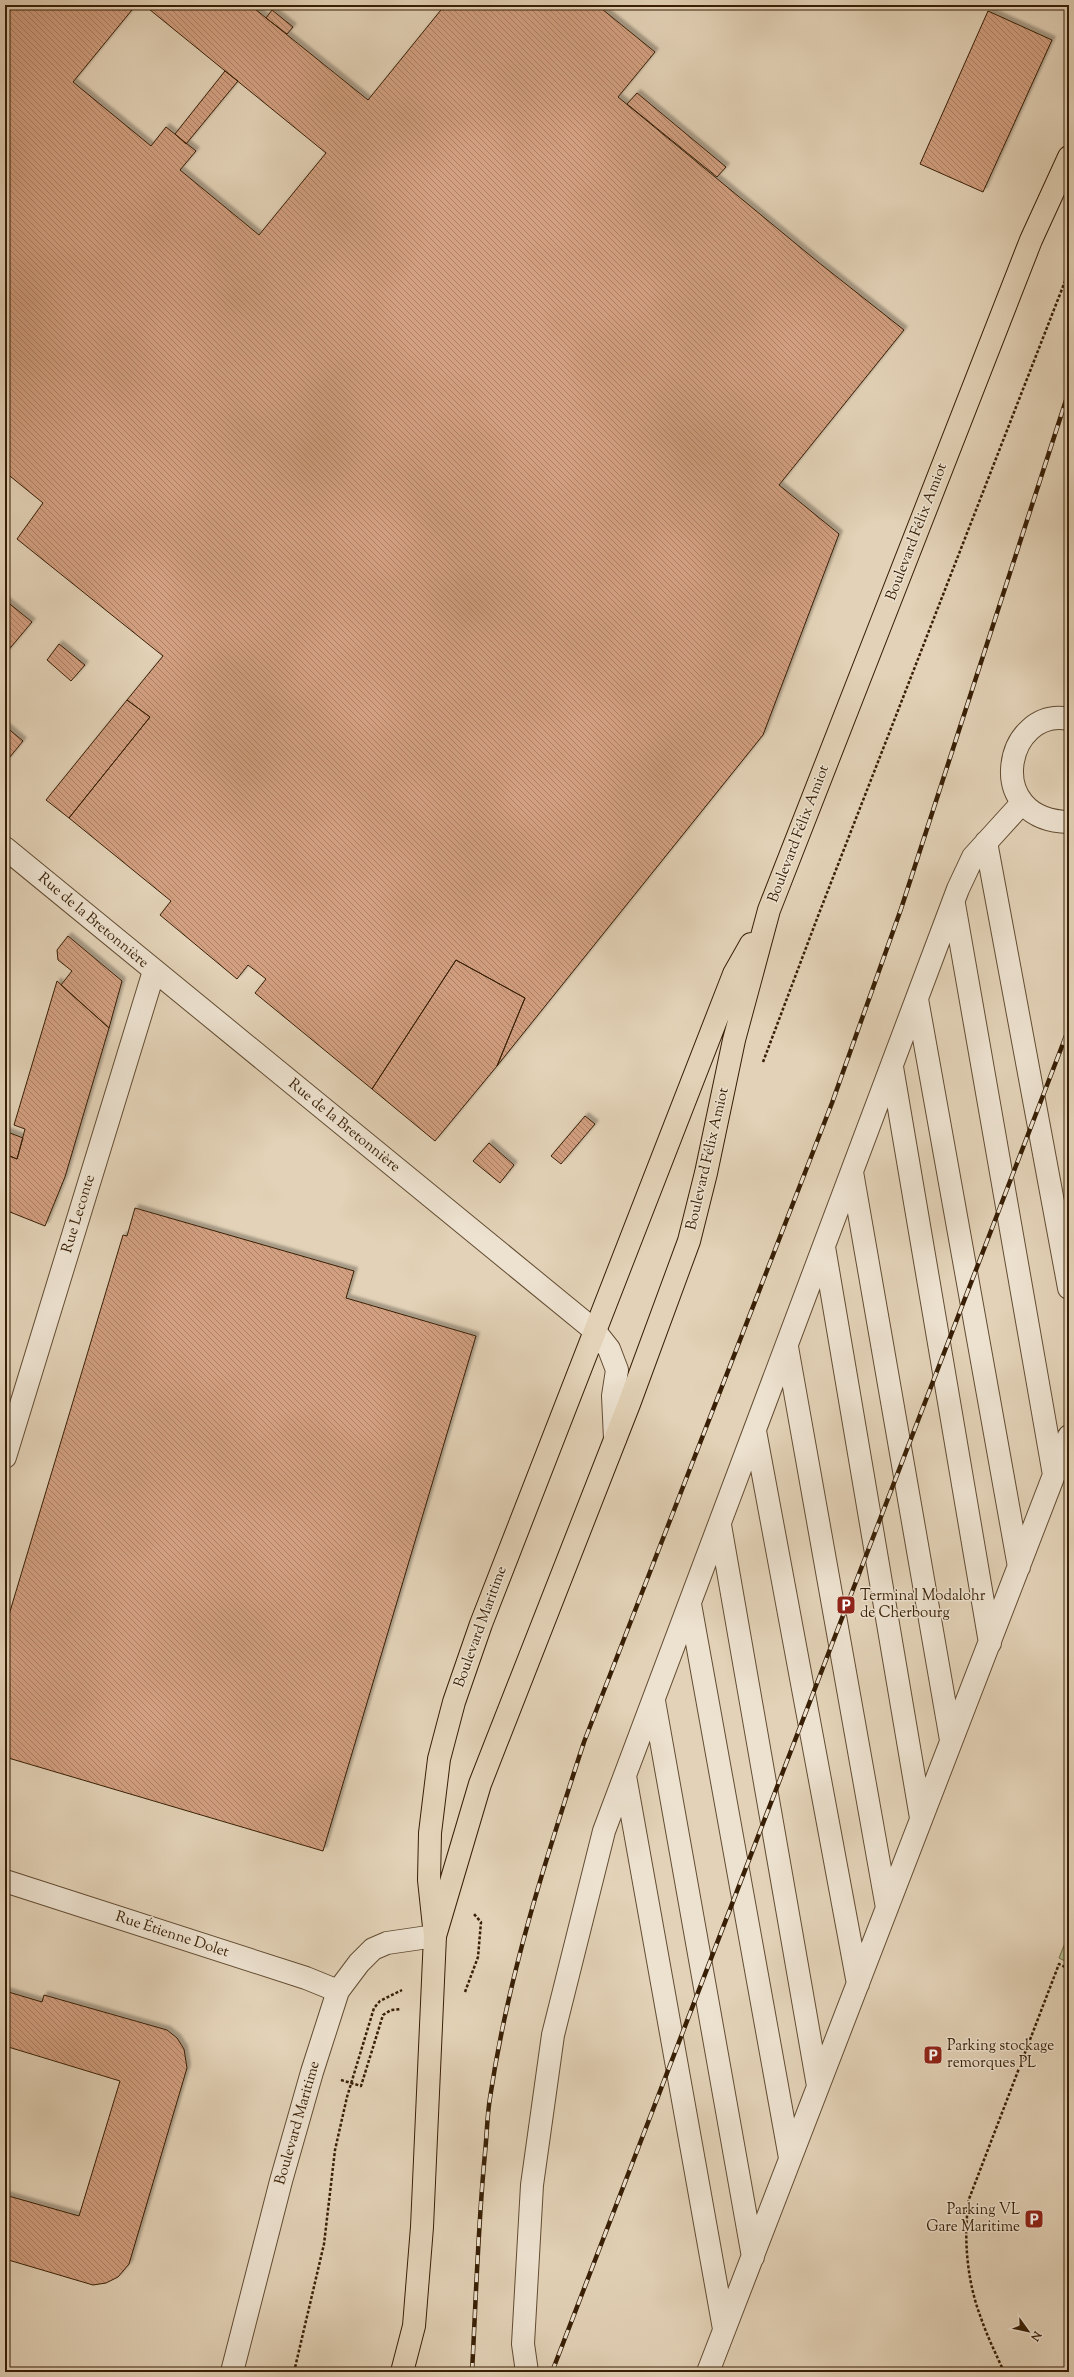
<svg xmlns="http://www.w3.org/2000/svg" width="1074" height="2377" font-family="'Sorts Mill Goudy',serif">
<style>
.grass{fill:url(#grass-tufts);stroke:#766e4a}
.building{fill:url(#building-back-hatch);stroke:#381f05;filter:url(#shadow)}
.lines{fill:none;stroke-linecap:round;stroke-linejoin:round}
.minor-casing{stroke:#634c32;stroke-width:24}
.major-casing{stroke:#381f05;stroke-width:24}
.path{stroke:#381f05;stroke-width:2.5;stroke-dasharray:3 2;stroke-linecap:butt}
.minor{stroke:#ede2d0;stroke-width:22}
.major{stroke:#e3d2b7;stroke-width:22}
.rail-casing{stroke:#381f05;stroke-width:4.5}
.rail{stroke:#ede2d0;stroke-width:3;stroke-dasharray:9;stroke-linecap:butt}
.labels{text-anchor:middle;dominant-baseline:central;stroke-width:3;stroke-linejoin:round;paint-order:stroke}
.street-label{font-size:15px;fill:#381f05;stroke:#ede2d0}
.poi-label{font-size:15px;fill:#381f05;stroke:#ede2d0;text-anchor:start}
</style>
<defs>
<pattern id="grass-tufts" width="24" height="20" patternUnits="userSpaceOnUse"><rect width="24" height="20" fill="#b3bc8f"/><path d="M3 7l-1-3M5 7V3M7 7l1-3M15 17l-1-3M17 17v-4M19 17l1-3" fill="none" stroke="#9ba17a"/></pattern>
<pattern id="building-back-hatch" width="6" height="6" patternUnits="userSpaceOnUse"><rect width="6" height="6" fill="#d29f80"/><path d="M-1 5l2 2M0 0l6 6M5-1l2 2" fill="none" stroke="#ab8167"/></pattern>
<filter id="shadow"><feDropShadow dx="3.5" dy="-3.5" stdDeviation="1" flood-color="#0004"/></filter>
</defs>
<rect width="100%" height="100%" fill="#e3d2b7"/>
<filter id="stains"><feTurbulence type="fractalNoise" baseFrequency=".005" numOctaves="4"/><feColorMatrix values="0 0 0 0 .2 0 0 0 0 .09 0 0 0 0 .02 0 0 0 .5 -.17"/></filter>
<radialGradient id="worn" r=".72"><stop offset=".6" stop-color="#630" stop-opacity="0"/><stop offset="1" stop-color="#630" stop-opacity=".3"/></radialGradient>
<path class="grass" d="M1069,1933v30l-10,-5z"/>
<path class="building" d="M5,5h131l-63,77 78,64 15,-19 30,24 -16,19 79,65 67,-82 -182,-148h106l118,95 77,-95h152l58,47 -37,45 200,165 86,68 -125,155 60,49 -76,201 -266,331 28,-68 -69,-38 -84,129 -117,-96 11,-14 -18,-14 -11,14 -77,-64 11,-14 -102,-83 81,-101 -23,-17 36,-44 -146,-117 26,-36 -38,-31z
M272,10l21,17 -6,7 -21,-16z
M988,11l64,29 -69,152 -63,-28z
M225,71l13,10 -52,63 -11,-10z
M637,93l89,74 -9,10 -90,-73z
M5,600l27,22 -26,31 -1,-21 3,-3 -3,-2z
M59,644l26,21 -14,16 -24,-21z
M127,700l23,17 -81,101 -23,-18z
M5,726l18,15 -18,22z
M68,936l54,45 -13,47 -48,-43 11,-14 -14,-11 -1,-10z
M456,960l69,38 -28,68 -62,75 -63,-52z
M57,981l52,47 -44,149 -20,49 -40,-16v-56l12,5 8,-30 -11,-4z
M585,1116l10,8 -34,40 -10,-8z
M5,1131l18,7 -6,21 -12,-5z
M489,1143l25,22 -14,18 -27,-22z
M135,1208l219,63 -8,27 130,38 -153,515 -318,-94v-129l118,-393 4,1z
M5,1991l37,11 2,-7 123,35 10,8 7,11 3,19 -58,196 -11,13 -12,6 -13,2 -88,-26v-64l74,21 41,-135 -115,-35z"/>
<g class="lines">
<defs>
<path id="minor" d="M1069,719c-63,-13 -88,101 0,103
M986,842l83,446
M5,848l589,482 15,19 8,21 -4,26 2,43
M954,904l100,571
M917,999l102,568
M892,1067l98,576
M852,1172l99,568
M824,1247l97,571
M787,1347l100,561
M755,1431l103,553
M5,1457l149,-486
M720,1525l98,561
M690,1604l100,554
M654,1701l99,556
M625,1776l99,553
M5,1881l301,97 32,13
M232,2372l49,-191 31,-109 26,-81 21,-28 14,-14 14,-6 48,-7
M527,2372l-4,-28 9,-159 21,-150 51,-204 354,-942 15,-32 49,-54
M708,2372l361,-936"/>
<path id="major" d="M435,1936l45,-152 149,-380 60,-163 17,-68 28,-133 35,-130 262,-670 38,-83
M402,2372l12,-46 8,-99 13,-291 -6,-56 1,-47 9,-74 15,-57 27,-78 253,-650 17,-30"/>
</defs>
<use href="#minor" class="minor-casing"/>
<use href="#major" class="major-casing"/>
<path class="path" d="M763,1062l55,-146 251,-645
M465,1992l13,-35 3,-35 -7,-8
M341,2080l20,6 22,-71 8,-5 10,-1
M294,2372l30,-128 11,-94 12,-53 27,-89 6,-7 22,-11
M1004,2372c-8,-18 -17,-36 -23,-54 -14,-36 -18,-81 -12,-119l90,-235 10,5"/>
<use href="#minor" class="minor"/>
<use href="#major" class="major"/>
<defs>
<path id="rail" d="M472,2372c4,-73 6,-147 13,-219 2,-19 2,-37 5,-55 18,-122 56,-240 94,-356l248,-639 69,-194 168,-518
M552,2372l517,-1344"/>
</defs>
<use href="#rail" class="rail-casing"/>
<use href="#rail" class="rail"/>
</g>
<defs>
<symbol id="parking-square" viewBox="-11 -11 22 22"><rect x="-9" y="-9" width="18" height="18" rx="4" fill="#8f2418" stroke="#ede2d0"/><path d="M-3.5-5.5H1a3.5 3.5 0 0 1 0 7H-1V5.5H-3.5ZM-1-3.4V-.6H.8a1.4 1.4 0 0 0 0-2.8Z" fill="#fff"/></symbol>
</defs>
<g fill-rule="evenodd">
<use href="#parking-square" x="835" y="1594" width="22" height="22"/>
<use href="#parking-square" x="922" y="2044" width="22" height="22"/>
<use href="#parking-square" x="1023" y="2208" width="22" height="22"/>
</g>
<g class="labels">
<g class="street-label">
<text transform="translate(917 532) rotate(-69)">Boulevard Félix Amiot</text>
<text transform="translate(799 834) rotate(-69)">Boulevard Félix Amiot</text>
<text transform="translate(93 921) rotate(40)">Rue de la Bretonnière</text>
<text transform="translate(344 1126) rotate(39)">Rue de la Bretonnière</text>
<text transform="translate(708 1159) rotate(-77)">Boulevard Félix Amiot</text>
<text transform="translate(79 1214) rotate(-73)">Rue Leconte</text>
<text transform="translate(481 1627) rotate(-70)">Boulevard Maritime</text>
<text transform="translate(172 1935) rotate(18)">Rue Étienne Dolet</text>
<text transform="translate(298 2123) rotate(-74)">Boulevard Maritime</text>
</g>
<g class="poi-label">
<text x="860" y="1596">Terminal Modalohr<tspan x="860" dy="17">de Cherbourg</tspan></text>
<text x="947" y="2046">Parking stockage<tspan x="947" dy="17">remorques PL</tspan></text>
<text x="1020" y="2210" text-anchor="end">Parking VL<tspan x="1020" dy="17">Gare Maritime</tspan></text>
</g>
</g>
<rect width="1074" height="2377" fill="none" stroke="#e3d2b7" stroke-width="20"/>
<rect x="6" y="6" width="1062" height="2365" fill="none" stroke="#381f05" stroke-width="2"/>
<rect x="10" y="10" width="1054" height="2357" fill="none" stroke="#381f05"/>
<g transform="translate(1028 2331) rotate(123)" stroke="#ede2d0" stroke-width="3" paint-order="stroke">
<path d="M0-3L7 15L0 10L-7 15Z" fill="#381f05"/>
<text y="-6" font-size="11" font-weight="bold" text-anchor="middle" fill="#381f05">N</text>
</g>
<rect width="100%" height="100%" filter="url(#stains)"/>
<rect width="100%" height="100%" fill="url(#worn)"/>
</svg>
